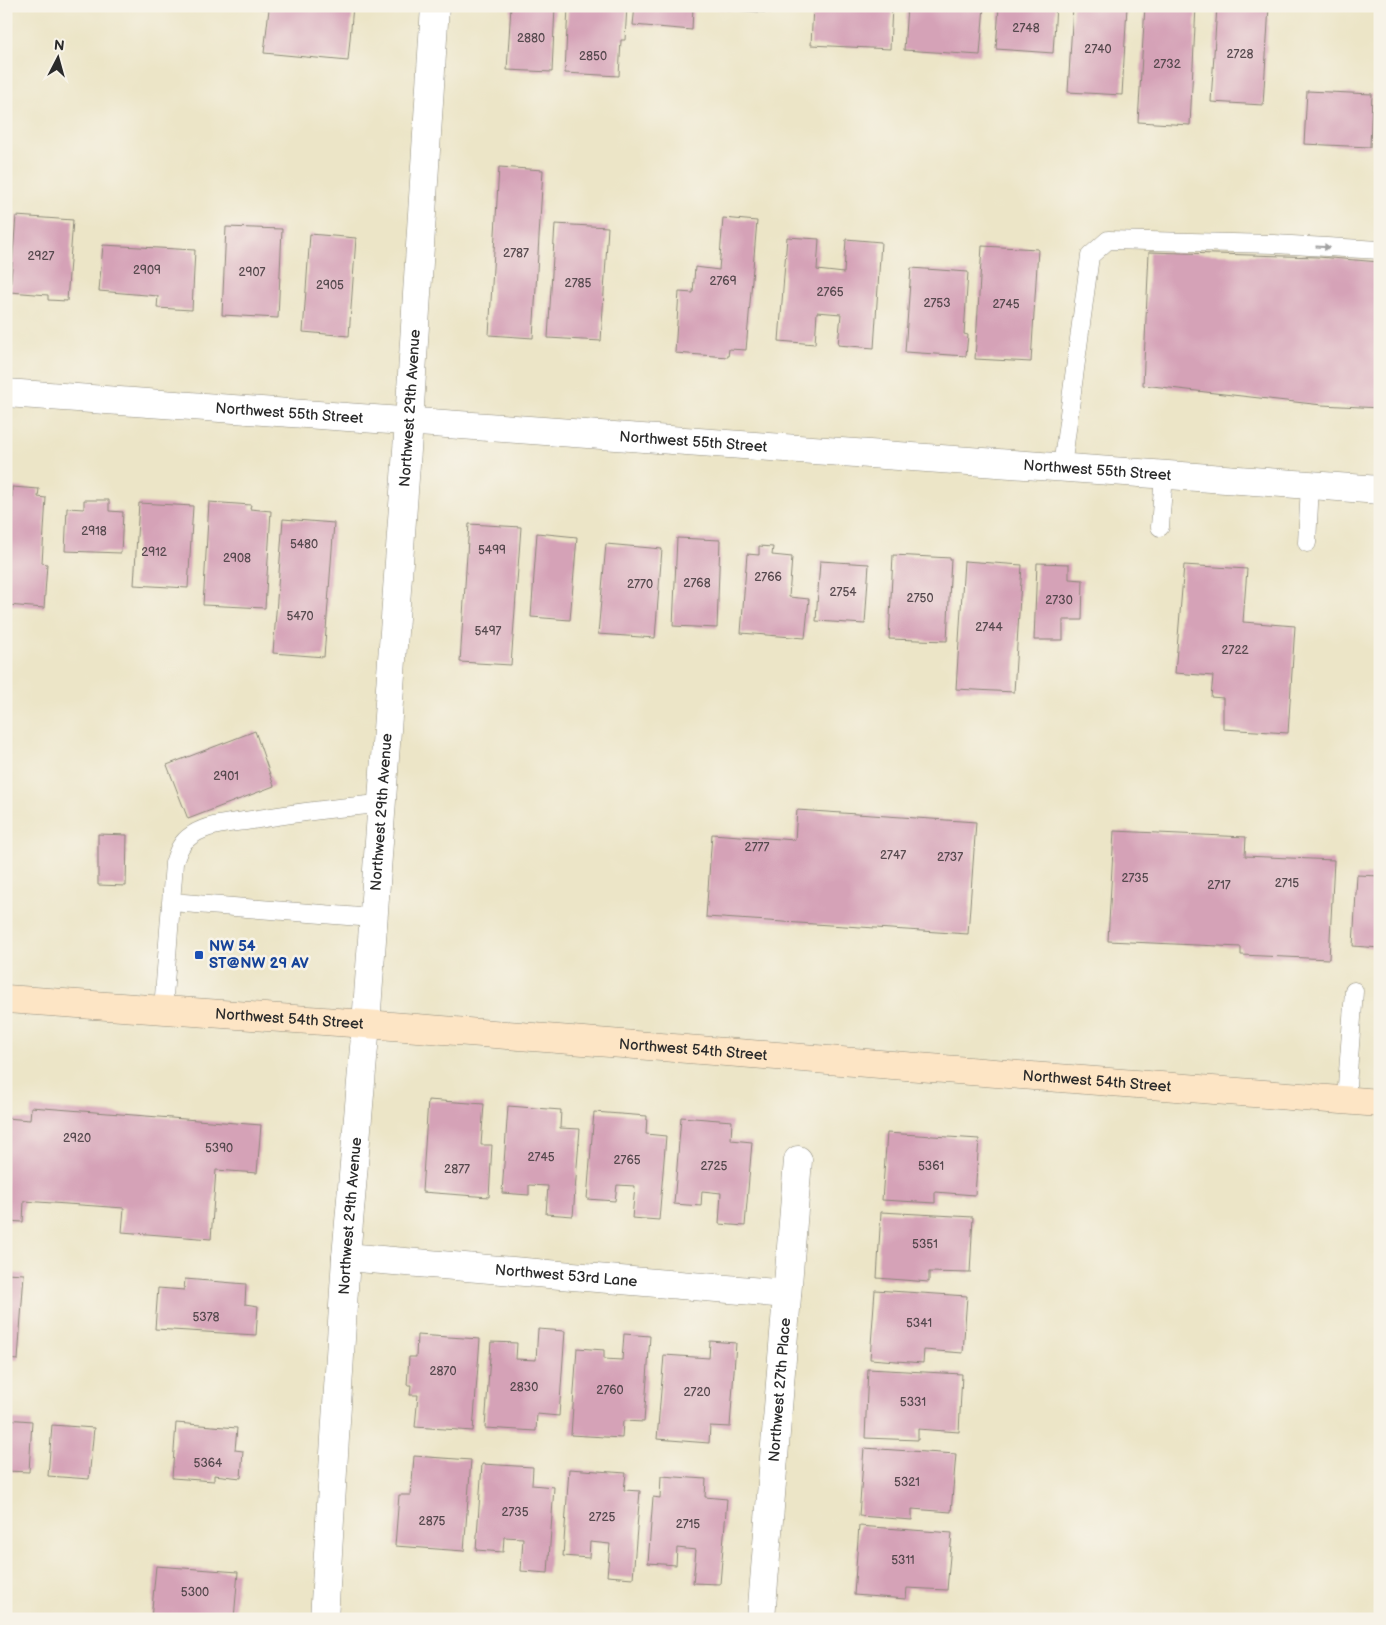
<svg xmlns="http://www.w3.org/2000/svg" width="1386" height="1625" font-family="'Balsamiq Sans',sans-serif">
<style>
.building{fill:#d5a2b7}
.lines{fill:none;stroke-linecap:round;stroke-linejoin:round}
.service-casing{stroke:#8c8879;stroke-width:19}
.minor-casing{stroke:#8c8879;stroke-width:29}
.secondary-casing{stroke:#8c8879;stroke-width:29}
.service{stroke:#fff;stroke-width:18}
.minor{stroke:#fff;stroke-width:28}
.secondary{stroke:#fde5c5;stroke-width:28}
.oneway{fill:#a0a0a0}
.transit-dot{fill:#1a4fb4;stroke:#f7f3e8;stroke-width:2}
.labels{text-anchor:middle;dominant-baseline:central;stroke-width:5;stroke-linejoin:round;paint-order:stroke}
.number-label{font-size:12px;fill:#56494e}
.street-label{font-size:15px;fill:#2b2b2b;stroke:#f7f3e8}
.transit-label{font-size:15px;font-weight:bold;fill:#164399;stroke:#f7f3e8;text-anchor:start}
</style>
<rect width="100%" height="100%" fill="#f7f3e8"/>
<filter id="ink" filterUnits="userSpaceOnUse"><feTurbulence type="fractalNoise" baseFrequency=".02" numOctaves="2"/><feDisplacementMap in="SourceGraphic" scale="10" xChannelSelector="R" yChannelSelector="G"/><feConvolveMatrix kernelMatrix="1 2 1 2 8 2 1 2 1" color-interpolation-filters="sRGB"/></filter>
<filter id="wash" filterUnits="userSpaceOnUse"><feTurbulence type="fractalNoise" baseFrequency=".0096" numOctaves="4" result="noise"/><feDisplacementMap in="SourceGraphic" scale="20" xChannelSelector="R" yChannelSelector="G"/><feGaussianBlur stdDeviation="1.12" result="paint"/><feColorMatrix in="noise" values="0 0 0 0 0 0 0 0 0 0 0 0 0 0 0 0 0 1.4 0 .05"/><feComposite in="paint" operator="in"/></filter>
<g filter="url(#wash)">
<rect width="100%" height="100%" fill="#ece5c7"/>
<g id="blocks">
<path class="building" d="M251,6h102l-5,55 -84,-8 5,-44 -18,-1z
M511,6h44l-3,66 -45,-2z
M568,6h59l-2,34h-4l-2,36 -54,-3z
M635,6h58l-1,24 -59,-5z
M718,6h57v7l-57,-4z
M813,6h79l-2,43 -79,-4z
M907,6h77l-4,49 -76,-5z
M999,6h57l-3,47 -57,-4z
M1073,6h54l-5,89 -54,-3z
M1145,6h51l-6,119 -52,-3z
M1217,6h52l-6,99 -52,-3z
M1307,91l65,3 -2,53 -66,-3z
M499,167l44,3 -10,168 -44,-3z
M16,216l57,4 -6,81 -19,-1v-5l-38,-3z
M723,218l34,3 -11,129 -17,-1 -1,8 -53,-4 4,-61 14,1 2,-26 24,3z
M555,224l53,3 -7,114 -53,-3z
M226,227l56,2 -4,89 -56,-3z
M310,234l46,4 -7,98 -46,-4z
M787,237l32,2 -2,31 27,3 2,-34 35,3 -7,106 -36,-3 3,-31 -24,-2 -2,32 -36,-3z
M103,245l92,5 -3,60 -35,-2 1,-12 -59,-5z
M982,246l56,3 -7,113 -56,-3z
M1149,252l169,5 62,5v146l-58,-3 -179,-20z
M911,268l57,4 -4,62 4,1 -2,21 -61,-4z
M12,487l27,2 -1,8 8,1 -4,65 5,1 -3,44 -37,-3 -1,-108h6z
M84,500h25v11l14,1 -2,41 -56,-2 2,-43 17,1z
M209,502l42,3 -1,4 21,2 -6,97 -62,-3z
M139,503l54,3 -5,82 -54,-3z
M283,519l51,4 -10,134 -51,-4z
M469,524l52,3 -10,138 -51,-3z
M537,533l40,4 -7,83 -39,-3z
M677,538l43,2 -3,88 -44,-2z
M606,544l56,5 -7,89 -57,-4z
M759,546l14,1 -1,8 20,2 -3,40 20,2 -4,39 -64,-5 6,-79 12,1z
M893,555l58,3 -4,83 -58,-2z
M820,561l49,3 -4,60 -49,-3z
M964,561l58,4 -8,127 -58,-3z
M1037,563l32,1v15l14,1 -1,40h-19v20h-29z
M1184,565l63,4 -4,53 52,4 -7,107 -65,-4v-31l-12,-1 2,-21 -38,-3z
M255,731l19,55 -86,33 -21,-54z
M797,810l179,12 -8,112 -262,-17 6,-83 83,6z
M1114,831l132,6 -1,19 89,4 -5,99 -88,-4v-8l-133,-6z
M98,834l29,1 -1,51 -28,-1z
M1357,875l23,1v72l-27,-2z
M428,1100l56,4 -3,41h11l-3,52 -67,-5z
M508,1106l53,4 -1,18 20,1 -7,87 -27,-2 2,-28 -19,-1v10l-27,-2z
M31,1107l230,18 -4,48 -41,-3 -5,69 -89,-7 2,-24 -100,-7 -1,21 -17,-1v-103l24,2z
M594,1112l53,4 -1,18 20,2 -7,84 -27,-2 3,-32 -18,-1 -2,16 -28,-2z
M681,1117l51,4 -1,19 21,2 -7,84 -26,-2 2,-31 -19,-2 -1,15 -27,-2z
M887,1133l92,6 -4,56 -40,-3v11l-53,-3z
M881,1212l92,5 -3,56 -41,-1v10l-52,-4z
M6,1273l18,1 -6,86 -12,-1z
M185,1279l61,5 -1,20 13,2 -2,29 -101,-6 3,-41 26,2z
M875,1290l92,6 -4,57 -39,-3 -1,13 -53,-4z
M538,1329l27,2 -6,85 -22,-2 -1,17 -51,-3 6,-86 26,1 -1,16 20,1z
M624,1334l26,2 -6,86 -21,-1 -1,17 -51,-3 6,-87 27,2v9l18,1z
M417,1335l63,4 -7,92 -58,-4 3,-32h-8l1,-10h-4l2,-28h7z
M710,1341l26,2 -6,84 -20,-1 -1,17 -52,-4 7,-84 45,3z
M868,1369l94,5 -3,58 -41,-3v11l-53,-2z
M6,1419l26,2 -3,51 -23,-1z
M176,1423l61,5 -2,22 8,1 -2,27 -27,-3v6l-42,-3z
M52,1425l42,3 -5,51 -41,-3z
M864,1448l92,6 -5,58 -39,-3v11l-53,-4z
M414,1456l57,4 -7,91 -69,-5 4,-51h12z
M482,1464l51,3 -1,18 22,2 -6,86 -27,-2 2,-33 -19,-1 -1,15 -27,-2z
M569,1469l57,4 -2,17 16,1 -7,87 -26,-2 3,-32 -20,-2 -1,16 -26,-2z
M661,1476l45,3 -1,18 22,2 -7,85 -27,-1 3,-33 -19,-2 -1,17 -28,-2 5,-66 7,1z
M859,1526l93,7 -5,57 -40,-2 -1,11 -52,-4z
M156,1566l82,6 -4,47h-83z"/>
</g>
</g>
<g filter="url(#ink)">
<use href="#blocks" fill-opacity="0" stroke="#8c8879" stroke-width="1"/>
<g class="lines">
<defs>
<path id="service" d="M1062,467l28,-211 18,-16 166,4 106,6
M1160,527l4,-52
M1307,543l3,-58
M171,902l202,16
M163,1010l11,-147c4,-12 7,-21 18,-28 16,-11 41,-12 60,-15 43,-7 86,-13 130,-16
M1346,1100l8,-109"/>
<g id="minor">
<path id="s1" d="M6,393l1374,97"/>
<path id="s2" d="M346,1257l441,37"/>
<path id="s3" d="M324,1619l22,-362 20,-233 43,-602 26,-416"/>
<path id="s4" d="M761,1619l37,-459"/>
</g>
<g id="secondary">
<path id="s5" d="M6,999l360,25 1014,79"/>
</g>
</defs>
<use href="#service" class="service-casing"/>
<use href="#minor" class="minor-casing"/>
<use href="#secondary" class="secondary-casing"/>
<use href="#service" class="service"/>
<use href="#minor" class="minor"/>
<use href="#secondary" class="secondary"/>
</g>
<defs><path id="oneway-solid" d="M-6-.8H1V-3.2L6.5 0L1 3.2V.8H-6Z" transform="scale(1.25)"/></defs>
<use class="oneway" href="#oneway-solid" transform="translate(1323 247) rotate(3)"/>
</g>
<rect class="transit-dot" x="194" y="950" width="10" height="10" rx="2.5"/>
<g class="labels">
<g class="number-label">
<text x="1026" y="28">2748</text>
<text x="531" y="38">2880</text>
<text x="1098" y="49">2740</text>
<text x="1240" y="54">2728</text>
<text x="593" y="56">2850</text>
<text x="1167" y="64">2732</text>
<text x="516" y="253">2787</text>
<text x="41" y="256">2927</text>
<text x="147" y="270">2909</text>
<text x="252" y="272">2907</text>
<text x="723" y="281">2769</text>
<text x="578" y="283">2785</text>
<text x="330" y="285">2905</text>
<text x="830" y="292">2765</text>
<text x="937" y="303">2753</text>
<text x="1006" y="304">2745</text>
<text x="94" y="531">2918</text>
<text x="304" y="544">5480</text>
<text x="492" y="550">5499</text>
<text x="154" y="552">2912</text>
<text x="237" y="558">2908</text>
<text x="768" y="577">2766</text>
<text x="697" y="583">2768</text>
<text x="640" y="584">2770</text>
<text x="843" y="592">2754</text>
<text x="920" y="598">2750</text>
<text x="1059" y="600">2730</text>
<text x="300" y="616">5470</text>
<text x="989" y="627">2744</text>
<text x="488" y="631">5497</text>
<text x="1235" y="650">2722</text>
<text x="226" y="776">2901</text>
<text x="757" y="847">2777</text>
<text x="893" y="855">2747</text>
<text x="950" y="857">2737</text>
<text x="1135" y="878">2735</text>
<text x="1287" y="883">2715</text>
<text x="1219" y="885">2717</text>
<text x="77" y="1138">2920</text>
<text x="219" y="1148">5390</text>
<text x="541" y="1157">2745</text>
<text x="627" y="1160">2765</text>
<text x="714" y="1166">2725</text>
<text x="931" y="1166">5361</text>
<text x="457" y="1169">2877</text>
<text x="925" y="1244">5351</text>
<text x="206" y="1317">5378</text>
<text x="919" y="1323">5341</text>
<text x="443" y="1371">2870</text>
<text x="524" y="1387">2830</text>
<text x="610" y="1390">2760</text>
<text x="697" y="1392">2720</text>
<text x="913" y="1402">5331</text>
<text x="208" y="1463">5364</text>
<text x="907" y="1482">5321</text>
<text x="515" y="1512">2735</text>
<text x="602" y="1517">2725</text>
<text x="432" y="1521">2875</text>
<text x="688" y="1524">2715</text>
<text x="903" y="1560">5311</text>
<text x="195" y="1592">5300</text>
</g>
<g class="street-label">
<text stroke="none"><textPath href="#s3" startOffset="1214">Northwest 29th Avenue</textPath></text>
<text stroke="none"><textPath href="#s1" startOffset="284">Northwest 55th Street</textPath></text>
<text stroke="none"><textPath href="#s1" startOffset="689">Northwest 55th Street</textPath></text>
<text stroke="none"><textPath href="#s1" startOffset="1094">Northwest 55th Street</textPath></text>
<text stroke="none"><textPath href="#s3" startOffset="809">Northwest 29th Avenue</textPath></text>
<text stroke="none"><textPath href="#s5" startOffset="284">Northwest 54th Street</textPath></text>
<text stroke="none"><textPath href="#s5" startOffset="689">Northwest 54th Street</textPath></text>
<text stroke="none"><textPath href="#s5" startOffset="1094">Northwest 54th Street</textPath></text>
<text stroke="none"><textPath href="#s3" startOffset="404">Northwest 29th Avenue</textPath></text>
<text stroke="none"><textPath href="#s2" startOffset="221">Northwest 53rd Lane</textPath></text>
<text stroke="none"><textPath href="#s4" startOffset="230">Northwest 27th Place</textPath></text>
</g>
<g class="transit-label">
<text x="209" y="946">NW 54<tspan x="209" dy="17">ST@NW 29 AV</tspan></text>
</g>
</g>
<rect width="1386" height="1625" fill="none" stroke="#f7f3e8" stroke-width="25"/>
<g transform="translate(58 58) rotate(6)" stroke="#f7f3e8" stroke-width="4" paint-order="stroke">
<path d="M0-4L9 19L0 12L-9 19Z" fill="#2b2b2b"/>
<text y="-8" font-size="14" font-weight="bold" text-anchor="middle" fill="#2b2b2b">N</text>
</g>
</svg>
